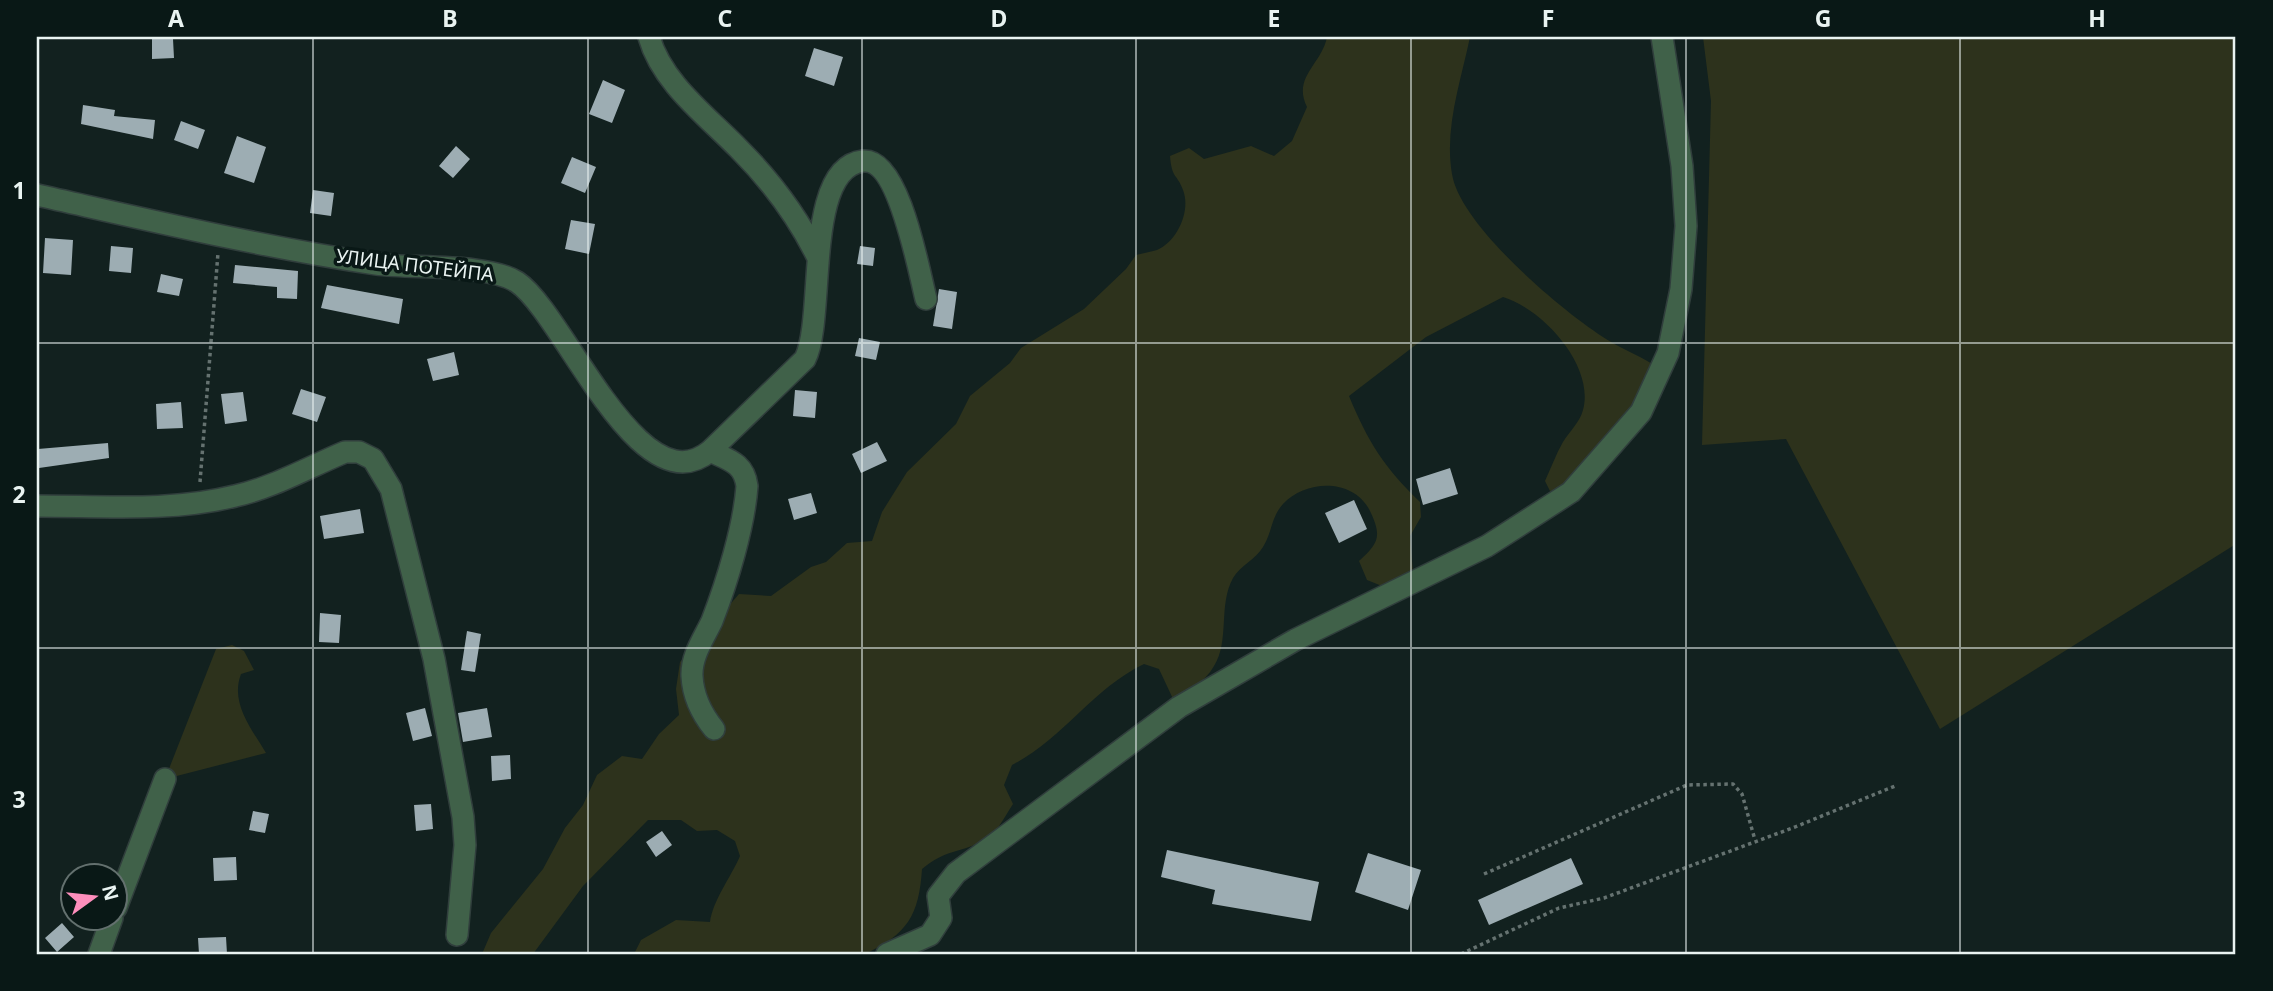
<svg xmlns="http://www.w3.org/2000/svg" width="2273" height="991" font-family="'Noto Sans',sans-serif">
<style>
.green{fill:#2d321c}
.building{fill:#9dadb3}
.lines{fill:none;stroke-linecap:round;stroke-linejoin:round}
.minor-casing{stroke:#303e3c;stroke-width:24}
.path{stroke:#657270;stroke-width:3.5;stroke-dasharray:3.5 3.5;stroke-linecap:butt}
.minor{stroke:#406149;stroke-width:21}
.grid{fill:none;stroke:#e9f3f1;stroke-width:2;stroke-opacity:0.55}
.labels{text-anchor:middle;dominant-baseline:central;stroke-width:7;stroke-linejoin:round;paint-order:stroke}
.street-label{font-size:19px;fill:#e9f3f1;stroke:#091816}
.neatline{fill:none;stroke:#e9f3f1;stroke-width:2.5}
.grid-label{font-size:23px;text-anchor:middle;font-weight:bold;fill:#e9f3f1}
</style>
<rect width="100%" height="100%" fill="#12211f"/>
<path class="green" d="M1327,37h143c-9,44 -26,91 -18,137 8,52 115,142 159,168 15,9 32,15 47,26l-25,48 -70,72 -13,3 -5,-10c6,-13 11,-27 18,-39 6,-10 17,-20 20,-32 12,-44 -40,-101 -80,-113l-77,40 -77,59c19,46 35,71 71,106l1,15 -11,19 3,37 -26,15 -20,-8 -8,-19c20,-18 23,-25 11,-50 -16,-33 -64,-32 -87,-7 -12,13 -11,29 -20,43 -7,12 -23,19 -30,31 -15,27 -3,63 -19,88 -9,16 -25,25 -40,35l-15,-32 -15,-5c-52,25 -82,76 -132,101l-8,20 9,19c-9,14 -17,31 -32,38 -25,12 -34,7 -59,27 -3,47 -15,65 -57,85h-231l7,-14 35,-20 34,2c3,-22 21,-45 30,-66l-5,-15 -18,-11 -20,1 -16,-11h-33l-65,66 -50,68h-51l9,-21 52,-64 22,-41 18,-23 14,-30 25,-19 20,3 17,-25 20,-19 -3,-26 4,-27 59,-68 32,2 40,-29 15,-5 21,-19 25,-2 10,-29 25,-40 49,-48 14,-28 40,-33 11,-15 63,-39 42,-40 10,-14c7,-2 15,-3 21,-5 21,-9 34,-40 26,-60 -6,-17 -11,-10 -13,-34l19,-8 15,11 47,-13 23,10 18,-15 15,-34c-15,-30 15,-43 20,-70z
M1703,37h533v507l-296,185 -154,-290 -84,6 9,-344z
M232,645l12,6 10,19 -13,4c-11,29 10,54 25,79l-101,26 51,-130z"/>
<path class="building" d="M152,39h21l1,19 -22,1z
M814,48l29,9 -9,29 -29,-10z
M603,80l22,10 -13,33 -23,-9z
M83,105l32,5 -1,6 41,4 -2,19 -72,-15z
M181,121l24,9 -7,19 -24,-9z
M237,136l29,11 -12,36 -30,-10z
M456,146l14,13 -17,19 -14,-12z
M572,157l24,10 -11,26 -24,-10z
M313,190l21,3 -3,23 -21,-3z
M571,220l24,4 -6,30 -24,-5z
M45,238l28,2 -2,35 -28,-2z
M111,246l22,2 -2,25 -22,-2z
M860,246l15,2 -2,18 -16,-2z
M235,265l63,6 -1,28 -20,-1v-11l-44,-4z
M161,274l22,5 -4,17 -22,-4z
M327,285l76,14 -4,25 -78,-16z
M939,289l18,3 -5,37 -19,-3z
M859,338l21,4 -4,18 -21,-4z
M454,352l5,23 -26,6 -6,-22z
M301,389l25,8 -9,25 -25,-8z
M795,390l22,2 -2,26 -22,-2z
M243,392l4,29 -22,3 -4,-30z
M181,402l2,26 -26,1 -1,-25z
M877,442l10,19 -26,12 -9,-19z
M108,443l1,15 -70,10 -1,-19z
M1450,468l8,26 -35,11 -7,-26z
M811,493l6,20 -23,7 -6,-21z
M1354,500l13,29 -28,14 -14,-30z
M360,509l4,24 -40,6 -4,-23z
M320,613l21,2 -2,28 -20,-1z
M467,631l14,3 -6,38 -14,-2z
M425,708l7,28 -19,5 -7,-28z
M487,708l5,29 -29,5 -5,-29z
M510,755l1,24 -19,2 -1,-25z
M431,804l2,25 -17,2 -2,-26z
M253,811l16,3 -4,19 -16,-3z
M662,831l10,14 -16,12 -10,-15z
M1167,850l152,32 -8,39 -99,-17 3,-14 -54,-13z
M1368,853l53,17 -13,40 -53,-18z
M236,857l1,23 -23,1 -1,-23z
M1571,858l12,26 -94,41 -11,-25z
M62,923l12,14 -17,15 -12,-14z
M226,937l1,17h-28l-1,-16z"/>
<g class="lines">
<defs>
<path id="minor" d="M649,37c13,46 58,79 90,112 32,32 59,68 79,109
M37,195c112,25 225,52 339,69 38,5 111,-1 141,18 47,31 122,227 193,169l95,-92c21,-41 -2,-191 58,-198 36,-4 56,111 63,138
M710,451c19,9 34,12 37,35 -3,41 -20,96 -35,135 -8,17 -21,35 -20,55 1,21 9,37 22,53
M37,506c65,0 135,6 198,-10 37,-8 74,-29 110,-44h14l14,7 18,30 43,170 29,158 2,28 -8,90
M116,908l49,-129
M99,954l13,-36
M887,954l43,-19 11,-17 -3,-22 18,-23 223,-166 116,-67 192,-94 84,-54 70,-80 27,-59 13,-64 5,-63 -4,-60 -20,-129"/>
</defs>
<use href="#minor" class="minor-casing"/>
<path class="path" d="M200,482l18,-229
M1484,874l203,-89 46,-1 9,10 13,46
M1461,954l98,-46 45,-10 191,-71 100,-41"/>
<use href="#minor" class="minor"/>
</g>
<path class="grid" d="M313,37v917M588,37v917M862,37v917M1136,37v917M1411,37v917M1686,37v917M1960,37v917M37,343h2199M37,648h2199"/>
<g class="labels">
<g class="street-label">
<text transform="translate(415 265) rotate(7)">УЛИЦА ПОТЕЙПА</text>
</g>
</g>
<rect width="2273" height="991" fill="none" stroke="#091816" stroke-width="77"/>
<g transform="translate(94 897) rotate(75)"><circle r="33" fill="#091816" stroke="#63706e" stroke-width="2"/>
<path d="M0-5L12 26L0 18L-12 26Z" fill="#fe8ebc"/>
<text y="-10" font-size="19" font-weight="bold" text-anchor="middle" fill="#e9f3f1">N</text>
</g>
<rect x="38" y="38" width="2196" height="915" class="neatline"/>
<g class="grid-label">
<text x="176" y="27">A</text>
<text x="450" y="27">B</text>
<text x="725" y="27">C</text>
<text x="999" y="27">D</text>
<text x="1274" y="27">E</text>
<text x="1548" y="27">F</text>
<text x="1823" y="27">G</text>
<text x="2097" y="27">H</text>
<text x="19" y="199">1</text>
<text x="19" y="503">2</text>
<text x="19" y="808">3</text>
</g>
</svg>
